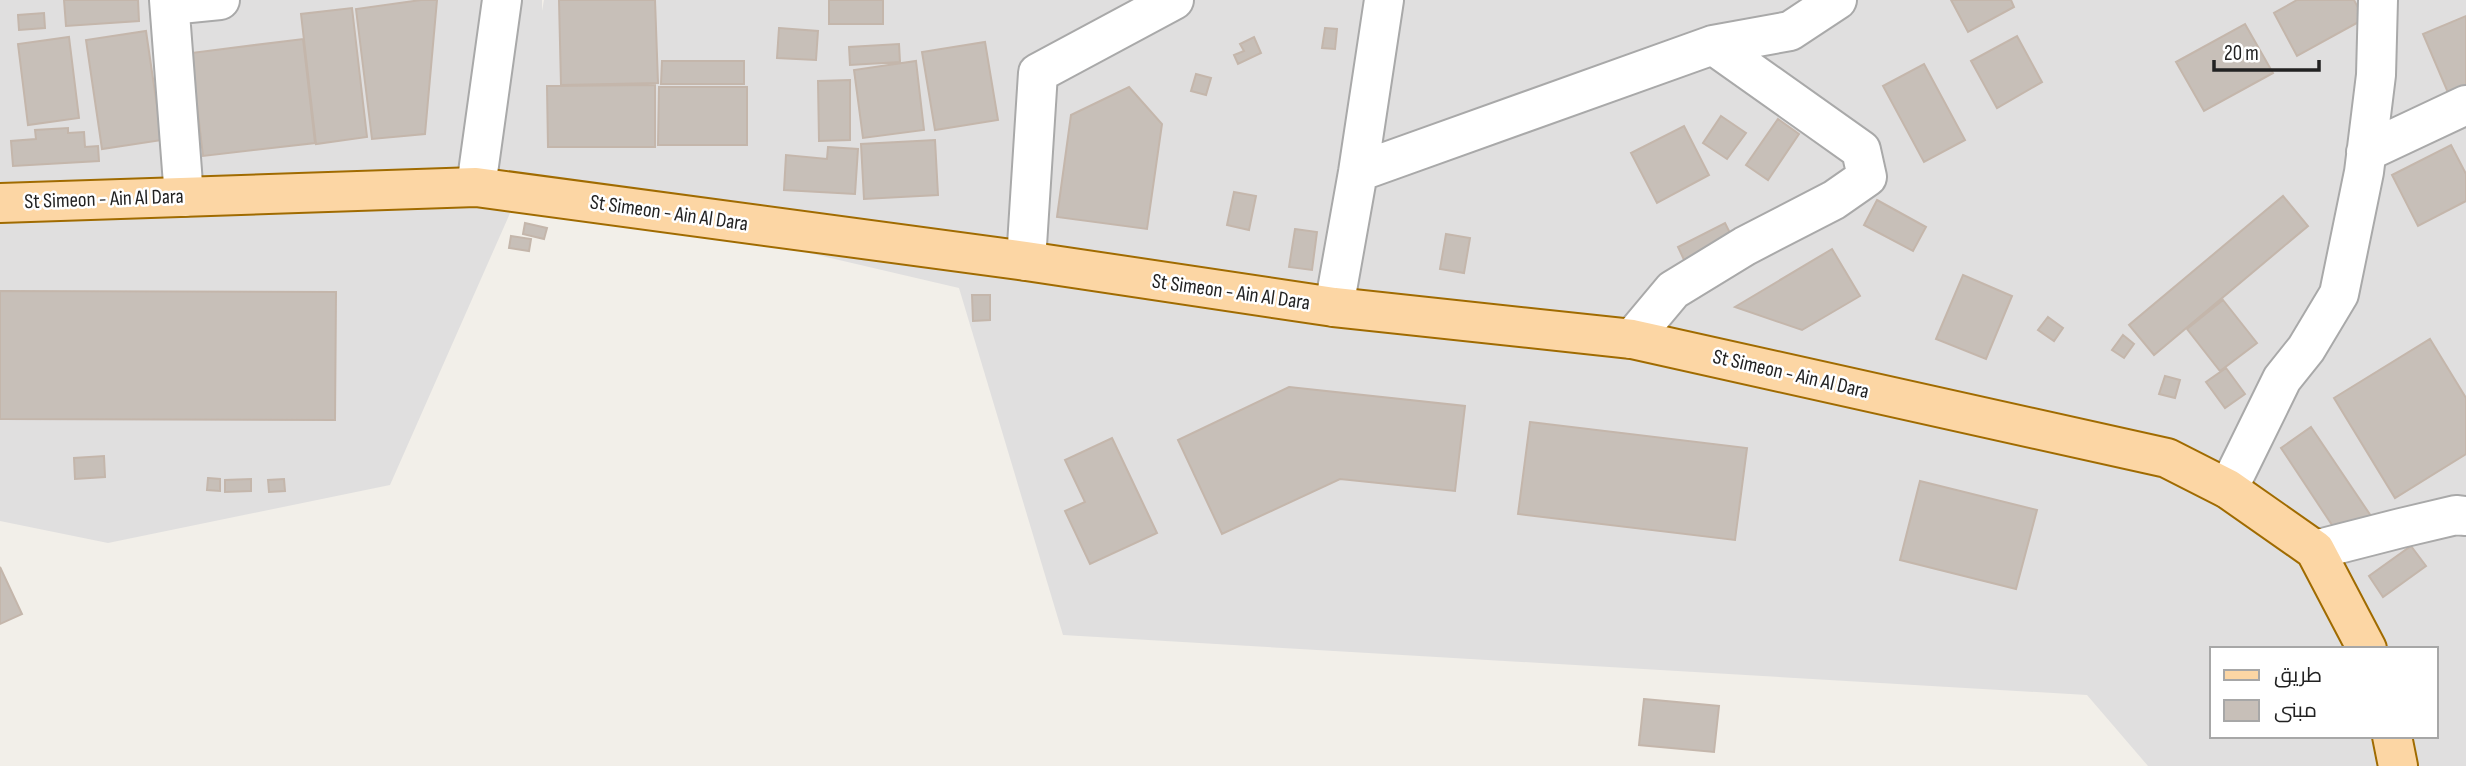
<svg xmlns="http://www.w3.org/2000/svg" width="2466" height="766" font-family="'Sofia Sans Condensed',Cairo,sans-serif">
<style>
.residential{fill:#e0dfdf;fill-rule:evenodd}
.building{fill:#c7bfb8;stroke:#c4b6ab;stroke-width:2}
.lines{fill:none;stroke-linecap:round;stroke-linejoin:round}
.minor-casing{stroke:#a9a9a9;stroke-width:42}
.major-casing{stroke:#a06b00;stroke-width:42}
.minor{stroke:#fff;stroke-width:38}
.major{stroke:#fcd6a4;stroke-width:38}
.labels{text-anchor:middle;dominant-baseline:central;stroke-width:5;stroke-linejoin:round;paint-order:stroke}
.street-label{font-size:21px;fill:#222;stroke:#fff}
</style>
<rect width="100%" height="100%" fill="#f2efe9"/>
<path class="residential" d="M0,0h542v11l2,-11h1922v766h-318l-61,-71 -1024,-60 -104,-347 -437,-102 -132,299 -282,58 -108,-22zM2212,649h224v87h-224z"/>
<path class="building" d="M64,0h74l1,21 -73,5z
M421,0h16l-12,134 -53,5 -16,-130z
M559,0h96l3,83 -97,2z
M829,0h54v24h-54z
M1951,0h60l3,7 -46,25z
M2297,0h57l10,19 -67,37 -23,-43z
M352,8l15,129 -51,7 -15,-130z
M44,13l1,15 -26,2 -1,-15z
M2466,16v80l-14,6 -29,-68z
M2245,24l28,49 -69,38 -28,-49z
M779,28l39,3 -2,29 -39,-2z
M1325,28l12,1 -2,20 -13,-1z
M146,31l16,109 -60,9 -16,-109z
M2017,36l25,46 -45,26 -26,-47z
M69,37l10,81 -51,7 -10,-81z
M1254,37l7,16 -23,11 -4,-9 10,-4 -4,-7z
M303,39l12,104 -112,13 -12,-103z
M985,42l13,78 -63,10 -13,-78z
M899,44l1,18 -50,3 -1,-18z
M662,61h82v23h-83z
M916,61l8,69 -61,8 -9,-68z
M1924,64l41,76 -41,22 -41,-76z
M1196,74l15,4 -5,17 -15,-4z
M850,80v60l-31,1 -1,-60z
M655,85v62h-107l-1,-61z
M659,87h88v58h-89z
M1129,87l33,37 -15,105 -90,-12 14,-102z
M1721,116l25,17 -19,26 -24,-16z
M1778,119l21,15 -31,46 -22,-15z
M1684,126l25,49 -52,28 -26,-50z
M68,128v5l16,-1 1,15 13,-1 1,15 -86,5 -2,-25 25,-2 -1,-9z
M935,140l3,55 -74,4 -3,-55z
M2451,145l15,29v27l-48,25 -26,-51z
M828,147l30,2 -3,45 -71,-4 2,-35 41,4z
M1234,192l22,4 -7,34 -22,-5z
M2283,196l25,30 -154,129 -25,-30z
M1877,200l49,27 -13,24 -49,-26z
M525,223l22,5 -3,11 -21,-5z
M1725,223l8,16 -47,25 -8,-17z
M1295,229l22,3 -5,38 -23,-3z
M1446,234l24,4 -6,35 -24,-4z
M511,236l20,3 -2,12 -20,-3z
M1832,249l28,47 -58,34 -67,-23z
M1963,275l49,21 -26,63 -50,-20z
M0,291l336,1 -1,128 -335,-1z
M972,295h18v25l-17,1z
M2223,300l34,43 -37,28 -33,-42z
M2048,317l15,11 -9,13 -16,-11z
M2123,335l11,9 -10,14 -12,-8z
M2430,339l36,59v56l-71,44 -61,-100z
M2226,368l19,26 -20,14 -19,-26z
M2165,376l15,4 -5,18 -16,-4z
M1289,387l176,19 -10,85 -115,-12 -118,55 -44,-94z
M1530,422l217,26 -12,92 -217,-26z
M2311,427l60,89 -31,21 -59,-89z
M1112,438l45,95 -67,31 -25,-53 20,-9 -20,-42z
M104,456l1,21 -30,2 -1,-21z
M208,478l12,1v12l-13,-1z
M251,479v12l-26,1v-12z
M284,479l1,12 -16,1 -1,-12z
M1920,481l117,29 -21,79 -116,-29z
M2411,546l15,20 -43,31 -14,-21z
M0,567l22,47 -22,10z
M1644,699l75,7 -5,46 -75,-7z"/>
<g class="lines">
<defs>
<path id="minor" d="M169,0l15,197
M170,5l50,-5
M2366,152l100,-47
M1358,172l355,-127 77,-14 47,-31
M476,187l26,-187
M1026,261l12,-188 136,-73
M1334,307l24,-135 26,-172
M1632,339l41,-49 72,-44 89,-46 33,-23 -6,-27 -148,-105
M2228,489l54,-110 24,-30 33,-55 25,-122 12,-97 2,-75
M2315,550l86,-22 55,-13 10,1"/>
<path id="major" d="M0,203l476,-16 550,74 308,46 298,32 535,119 61,31 87,61 52,99
M2392,736l6,30"/>
</defs>
<use href="#minor" class="minor-casing"/>
<use href="#major" class="major-casing"/>
<use href="#minor" class="minor"/>
<use href="#major" class="major"/>
</g>
<g class="labels">
<g class="street-label">
<text transform="translate(104 199) rotate(-2)">St Simeon - Ain Al Dara</text>
<text transform="translate(669 213) rotate(8)">St Simeon - Ain Al Dara</text>
<text transform="translate(1231 292) rotate(8)">St Simeon - Ain Al Dara</text>
<text transform="translate(1791 374) rotate(13)">St Simeon - Ain Al Dara</text>
</g>
</g>
<rect x="2210" y="647" width="228" height="91" fill="#ffffff" stroke="#a7a7a7" stroke-width="2"/>
<rect x="2224" y="670" width="35" height="10" fill="#fcd6a4" stroke="#a7a7a7" stroke-width="2"/>
<text x="2274" y="682" font-size="21" fill="#222222">طريق</text>
<rect x="2224" y="700" width="35" height="21" fill="#c7bfb8" stroke="#a7a7a7" stroke-width="2"/>
<text x="2274" y="717" font-size="21" fill="#222222">مبنى</text>
<path d="M2214 60v10h105v-10" fill="none" stroke="#222222" stroke-width="3.5"/>
<text x="2224" y="60" font-size="21" fill="#222222" stroke="#ffffff" stroke-width="5" paint-order="stroke">20 m</text>
</svg>
